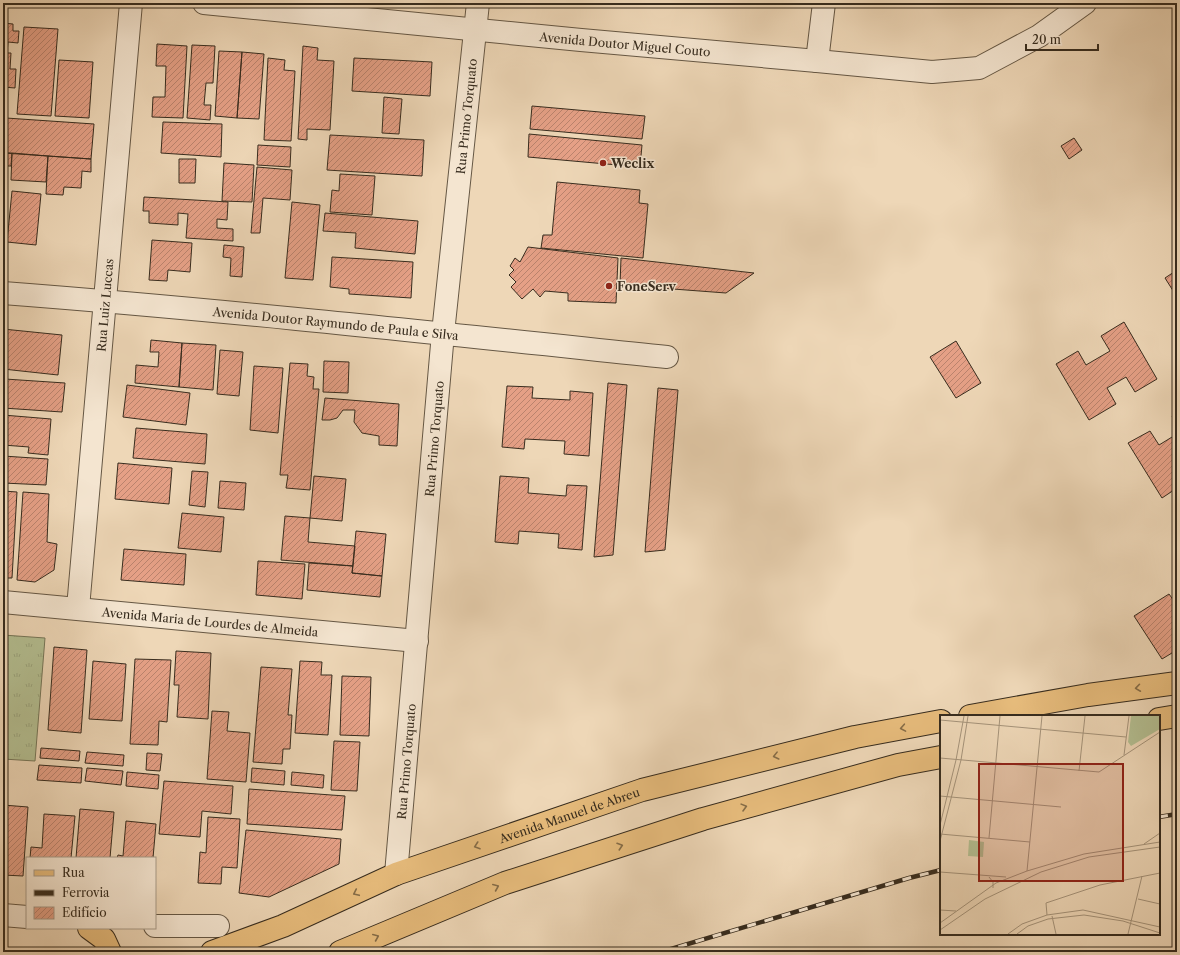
<svg xmlns="http://www.w3.org/2000/svg" width="1180" height="955" font-family="'Libre Caslon Text',serif">
<style>
.grass{fill:url(#grass-tufts);stroke:#767658}
.building{fill:url(#building-hatch);stroke:#372c1e}
.lines{fill:none;stroke-linecap:round;stroke-linejoin:round}
.minor-casing{stroke:#655744;stroke-width:24}
.major-casing{stroke:#372c1e;stroke-width:24}
.minor{stroke:#f4e5d0;stroke-width:22}
.major{stroke:#e7bc7c;stroke-width:22}
.rail-casing{stroke:#372c1e;stroke-width:4.5}
.rail{stroke:#f4e5d0;stroke-width:3;stroke-dasharray:9;stroke-linecap:butt}
.oneway{stroke:#866d48}
.poi-dot{fill:#8f2418;stroke:#f4e5d0;stroke-width:1.5}
.labels{text-anchor:middle;dominant-baseline:central;stroke-width:3;stroke-linejoin:round;paint-order:stroke}
.street-label{font-size:12px;fill:#372c1e;stroke:#f4e5d0}
.poi-label{font-size:12px;font-weight:bold;fill:#372c1e;stroke:#f4e5d0;text-anchor:start}
.inset-road{fill:none;stroke:#a5937a;stroke-width:1}
.view{fill:#8f2418;fill-opacity:0.15;stroke:#8f2418;stroke-width:2}
.inset-edge{fill:none;stroke:#372c1e;stroke-width:2}
</style>
<defs>
<pattern id="grass-tufts" width="24" height="20" patternUnits="userSpaceOnUse"><rect width="24" height="20" fill="#b4bf92"/><path d="M3 7l-1-3M5 7V3M7 7l1-3M15 17l-1-3M17 17v-4M19 17l1-3" fill="none" stroke="#9ba47d"/></pattern>
<pattern id="building-hatch" width="6" height="6" patternUnits="userSpaceOnUse"><rect width="6" height="6" fill="#e5a086"/><path d="M-1 1l2-2M0 6l6-6M5 7l2-2" fill="none" stroke="#ba836d"/></pattern>
</defs>
<rect width="100%" height="100%" fill="#eed7b7"/>
<filter id="stains"><feTurbulence type="fractalNoise" baseFrequency=".005" numOctaves="4"/><feColorMatrix values="0 0 0 0 .2 0 0 0 0 .09 0 0 0 0 .02 0 0 0 .5 -.17"/></filter>
<radialGradient id="worn" r=".72"><stop offset=".6" stop-color="#630" stop-opacity="0"/><stop offset="1" stop-color="#630" stop-opacity=".3"/></radialGradient>
<path class="grass" d="M3,635l42,3 -10,123 -32,-2z"/>
<path class="building" d="M3,23l10,1v7h6l-1,12 -10,-1 -1,11h4l-1,16h6l-1,19 -12,-1z
M24,27l34,2 -7,87 -34,-2z
M157,44l30,2 -4,72 -31,-1 1,-20h12l1,-31h-10z
M192,45l23,1 -2,37h-7l-2,22h7l-1,15 -23,-2z
M303,46l15,2 -1,12 17,1 -4,69 -23,-1v11l-9,-1z
M219,51l23,1 -5,66 -22,-2z
M242,52l22,2 -5,65 -22,-1z
M268,58l17,2 -1,10 11,1 -4,70 -27,-1z
M354,58l78,4 -2,34 -78,-5z
M59,60l34,2 -4,56 -34,-2z
M384,97l18,2 -3,35 -17,-1z
M532,106l113,10 -3,23 -112,-10z
M3,118h3v9l-3,-1z
M6,118l88,6 -3,35 -87,-6z
M163,122l59,2 -1,33 -60,-4z
M529,134l113,11 -2,22 -112,-10z
M330,135l94,5 -2,36 -95,-6z
M1074,138l8,12 -13,9 -8,-13z
M258,145l33,2 -1,20 -33,-2z
M3,153h9l-1,13h-8z
M12,153l36,3 -2,26 -35,-2z
M48,156l43,3v13l-9,-1 -1,17 -17,-1 -1,8 -17,-1z
M179,159h17l-1,24h-16z
M224,163l30,2 -2,37 -30,-1z
M257,167l35,3 -2,30 -27,-2 -3,35h-9z
M340,174l35,2 -3,39 -42,-3 2,-22 7,1z
M557,182l83,8 -1,13 9,1 -5,54 -102,-10 2,-13h9z
M12,191l29,3 -5,51 -29,-3z
M144,197l84,5 -1,18 -10,-1v9l16,1v12l-47,-3 2,-24 -10,-1v12l-29,-2v-12h-6z
M292,202l28,3 -7,75 -28,-2z
M325,213l93,8 -3,33 -60,-6 1,-15 -33,-2z
M152,240l40,3 -2,29 -22,-2 -1,11 -18,-1z
M224,245l20,2 -2,30 -12,-1 1,-18 -8,-1z
M528,247l90,11 -2,45 -48,-2v-8l-23,-2 -5,6 -7,-8 -11,10 -11,-12 5,-5 -7,-7 5,-5 -4,-4 5,-8 5,4z
M332,257l81,5 -2,36 -62,-4v-5l-19,-2z
M621,258l133,15 -28,20 -106,-8z
M1177,270v27l-12,-19z
M1124,322l33,57 -22,13 -9,-15 -19,11 9,16 -27,16 -33,-56 22,-13 8,14 24,-14 -9,-15z
M3,329l59,6 -4,40 -55,-6z
M151,340l31,3 -3,44 -44,-4 1,-18 22,2 1,-15h-9z
M956,341l25,42 -25,15 -26,-41z
M182,343l34,2 -3,45 -34,-3z
M220,350l23,2 -4,44 -22,-2z
M324,361l25,1 -1,31 -25,-1z
M290,363l18,1 -1,12 7,1 -1,12h6l-9,101 -24,-2 2,-13h-8z
M254,366l29,2 -5,65 -28,-3z
M5,379l60,4 -3,29 -59,-4z
M608,383l19,2 -14,170 -19,2z
M127,385l63,8 -4,32 -63,-8z
M507,386l26,1 -1,11 38,2v-9l23,2 -4,63 -25,-2 1,-13 -40,-2 -1,10 -22,-2z
M658,388l20,2 -13,160 -20,2z
M325,398l74,6 -2,42 -18,-1v-9l-17,-3 -8,-11 1,-12h-12l-6,8 -7,2h-8z
M1177,412v12l-5,-8z
M3,415l48,4 -3,36 -20,-2 1,-6 -26,-2z
M136,428l71,6 -2,30 -72,-6z
M1150,431l9,14 18,-11v54l-15,10 -34,-55z
M3,456l45,3 -2,26 -43,-2z
M118,463l54,5 -3,36 -54,-5z
M192,471l16,1 -3,35 -16,-2z
M314,476l32,3 -4,42 -32,-3z
M500,476l29,2 -1,15 38,3 1,-11 20,1 -5,64 -24,-2 1,-14 -40,-3 -1,13 -23,-2z
M220,481l26,2 -2,27 -26,-2z
M3,491l14,1 -5,86h-9z
M23,492l26,2 -2,48 10,2 -3,26 -19,12 -18,-2z
M182,513l42,4 -3,35 -43,-4z
M285,516l25,2 -2,24 47,4 -2,20 -72,-6z
M356,531l30,3 -4,42 -30,-3z
M124,549l62,5 -2,31 -63,-5z
M258,561l47,3 -3,35 -46,-4z
M309,563l44,3 -1,7 30,3 -2,21 -73,-7z
M1169,594l8,11v45l-15,9 -28,-43z
M54,647l33,3 -6,83 -33,-3z
M176,651l35,2 -3,66 -31,-2 2,-32h-5z
M135,659l36,1 -4,62 -8,-1 -1,24 -28,-1z
M93,661l33,3 -4,57 -33,-2z
M300,661l22,1 -1,13h11l-4,60 -33,-2z
M261,667l31,2 -4,46h4l-2,34h-7l-1,15 -29,-2z
M342,676l29,1 -2,59 -29,-1z
M212,711l17,1 -2,19 23,2 -4,49 -39,-3z
M334,741l26,1 -3,49 -26,-1z
M41,748l39,3 -1,10 -39,-3z
M87,752l37,3 -1,11 -38,-3z
M147,753l15,1 -2,17 -14,-1z
M39,765l43,3 -1,15 -44,-3z
M87,768l36,3 -2,14 -36,-4z
M252,768l33,3 -1,14 -33,-3z
M127,772l32,3 -1,14 -32,-3z
M292,772l32,3 -1,13 -32,-3z
M164,781l69,5 -2,28 -29,-3 -2,26 -41,-3z
M249,789l96,7 -3,34 -95,-6z
M3,805l25,2 -5,69 -20,-1z
M80,809l34,3 -4,46h-34z
M44,814l31,2 -4,42h-41l1,-11 11,1z
M208,817l32,2 -3,49 -15,-1 -1,17 -23,-1 2,-31 6,1z
M126,821l30,3 -3,34h-36l1,-3 5,1z
M246,830l95,9 -2,25 -70,33 -30,-4z"/>
<g class="lines">
<defs>
<g id="minor">
<path id="s1" d="M204,3l377,37 236,21 115,11 47,-4 60,-32 46,-33"/>
<path d="M817,61l7,-58"/>
<path id="s2" d="M3,293c222,17 443,41 664,64"/>
<path id="s3" d="M3,602l414,39"/>
<path id="s4" d="M78,608l53,-605"/>
<path id="s5" d="M396,874l47,-541 35,-330"/>
<path d="M3,915l24,2"/>
<path d="M155,926h63"/>
</g>
<g id="major">
<path d="M970,716l118,-21 89,-12"/>
<path d="M1159,719l18,-3"/>
<path d="M89,928l15,11 6,13"/>
<path id="s6" d="M212,952l71,-26 113,-52 246,-84 213,-53 86,-16"/>
<path d="M340,952l165,-69 198,-64 195,-54 43,-8"/>
</g>
</defs>
<use href="#minor" class="minor-casing"/>
<use href="#major" class="major-casing"/>
<use href="#minor" class="minor"/>
<use href="#major" class="major"/>
<defs>
<path id="rail" d="M1159,817l18,-3
M661,952l248,-74 32,-8"/>
</defs>
<use href="#rail" class="rail-casing"/>
<use href="#rail" class="rail"/>
</g>
<defs><path id="oneway-chevron" d="M-2-3.5L2.5 0L-2 3.5" fill="none" stroke-width="1.6" stroke-linecap="round" stroke-linejoin="round"/></defs>
<g class="oneway">
<use href="#oneway-chevron" transform="translate(1138 688) rotate(172)"/>
<use href="#oneway-chevron" transform="translate(903 728) rotate(170)"/>
<use href="#oneway-chevron" transform="translate(776 756) rotate(166)"/>
<use href="#oneway-chevron" transform="translate(744 807) rotate(-15)"/>
<use href="#oneway-chevron" transform="translate(477 846) rotate(161)"/>
<use href="#oneway-chevron" transform="translate(620 846) rotate(-18)"/>
<use href="#oneway-chevron" transform="translate(496 887) rotate(-23)"/>
<use href="#oneway-chevron" transform="translate(356 893) rotate(155)"/>
<use href="#oneway-chevron" transform="translate(376 937) rotate(-23)"/>
</g>
<g class="poi-dot">
<circle cx="603" cy="163" r="4"/>
<circle cx="609" cy="286" r="4"/>
</g>
<g class="labels">
<g class="street-label">
<text stroke="none"><textPath href="#s1" startOffset="423">Avenida Doutor Miguel Couto</textPath></text>
<text stroke="none"><textPath href="#s5" startOffset="761">Rua Primo Torquato</textPath></text>
<text stroke="none"><textPath href="#s4" startOffset="304">Rua Luiz Luccas</textPath></text>
<text stroke="none"><textPath href="#s2" startOffset="334">Avenida Doutor Raymundo de Paula e Silva</textPath></text>
<text stroke="none"><textPath href="#s5" startOffset="437">Rua Primo Torquato</textPath></text>
<text stroke="none"><textPath href="#s3" startOffset="208">Avenida Maria de Lourdes de Almeida</textPath></text>
<text stroke="none"><textPath href="#s5" startOffset="113">Rua Primo Torquato</textPath></text>
<text stroke="none"><textPath href="#s6" startOffset="383">Avenida Manuel de Abreu</textPath></text>
</g>
<g class="poi-label">
<text x="611" y="163">Weclix</text>
<text x="617" y="286">FoneServ</text>
</g>
</g>
<g transform="translate(940 715)">
<rect width="220" height="220" fill="#eed7b7"/>
<path d="M29,125l15,2 -1,15 -15,-1z" fill="#b4bf92"/>
<path d="M191,1h29v13l-29,17 -3,-4z" fill="#b4bf92"/>
<path class="inset-road" d="M0,5l186,17M184,40l5,-39M0,43l159,14 61,-40M139,56l6,-55M0,81l121,11M0,110l16,-65 8,-44M0,119l90,8M49,123l11,-122M0,126l21,-81 7,-44M204,129l16,-11M87,156l15,-155M0,157l66,5M49,162l4,5v6M198,184l22,5M0,195l16,1M107,200l-1,-12 54,-18 60,-12M112,201l4,18M0,208l56,-40 31,-12 57,-17 76,-12M0,215l45,-31 56,-27 48,-15 71,-10M68,219l14,-10 25,-9 36,-5 77,17M77,219l11,-8 20,-7 36,-4 39,6 37,12M188,219l14,-58"/>
<path class="view" d="M39,49h144v117h-144z"/>
<rect width="220" height="220" class="inset-edge"/>
</g>
<rect width="1180" height="955" fill="none" stroke="#eed7b7" stroke-width="16"/>
<rect x="4" y="4" width="1172" height="947" fill="none" stroke="#372c1e" stroke-width="2"/>
<rect x="8" y="8" width="1164" height="939" fill="none" stroke="#372c1e"/>
<rect x="26" y="857" width="130" height="72" fill="#f4e5d0" stroke="#a89b89"/>
<rect x="34" y="870" width="20" height="6" fill="#e7bc7c" stroke="#a89b89"/>
<text x="62" y="877" font-size="12" fill="#372c1e">Rua</text>
<rect x="34" y="890" width="20" height="6" fill="#372c1e" stroke="#a89b89"/>
<text x="62" y="897" font-size="12" fill="#372c1e">Ferrovia</text>
<rect x="34" y="907" width="20" height="12" fill="url(#building-hatch)" stroke="#a89b89"/>
<text x="62" y="917" font-size="12" fill="#372c1e">Edifício</text>
<path d="M1026 44v6h72v-6" fill="none" stroke="#372c1e" stroke-width="2"/>
<text x="1032" y="44" font-size="12" fill="#372c1e" stroke="#f4e5d0" stroke-width="3" paint-order="stroke">20 m</text>
<rect width="100%" height="100%" filter="url(#stains)"/>
<rect width="100%" height="100%" fill="url(#worn)"/>
</svg>
